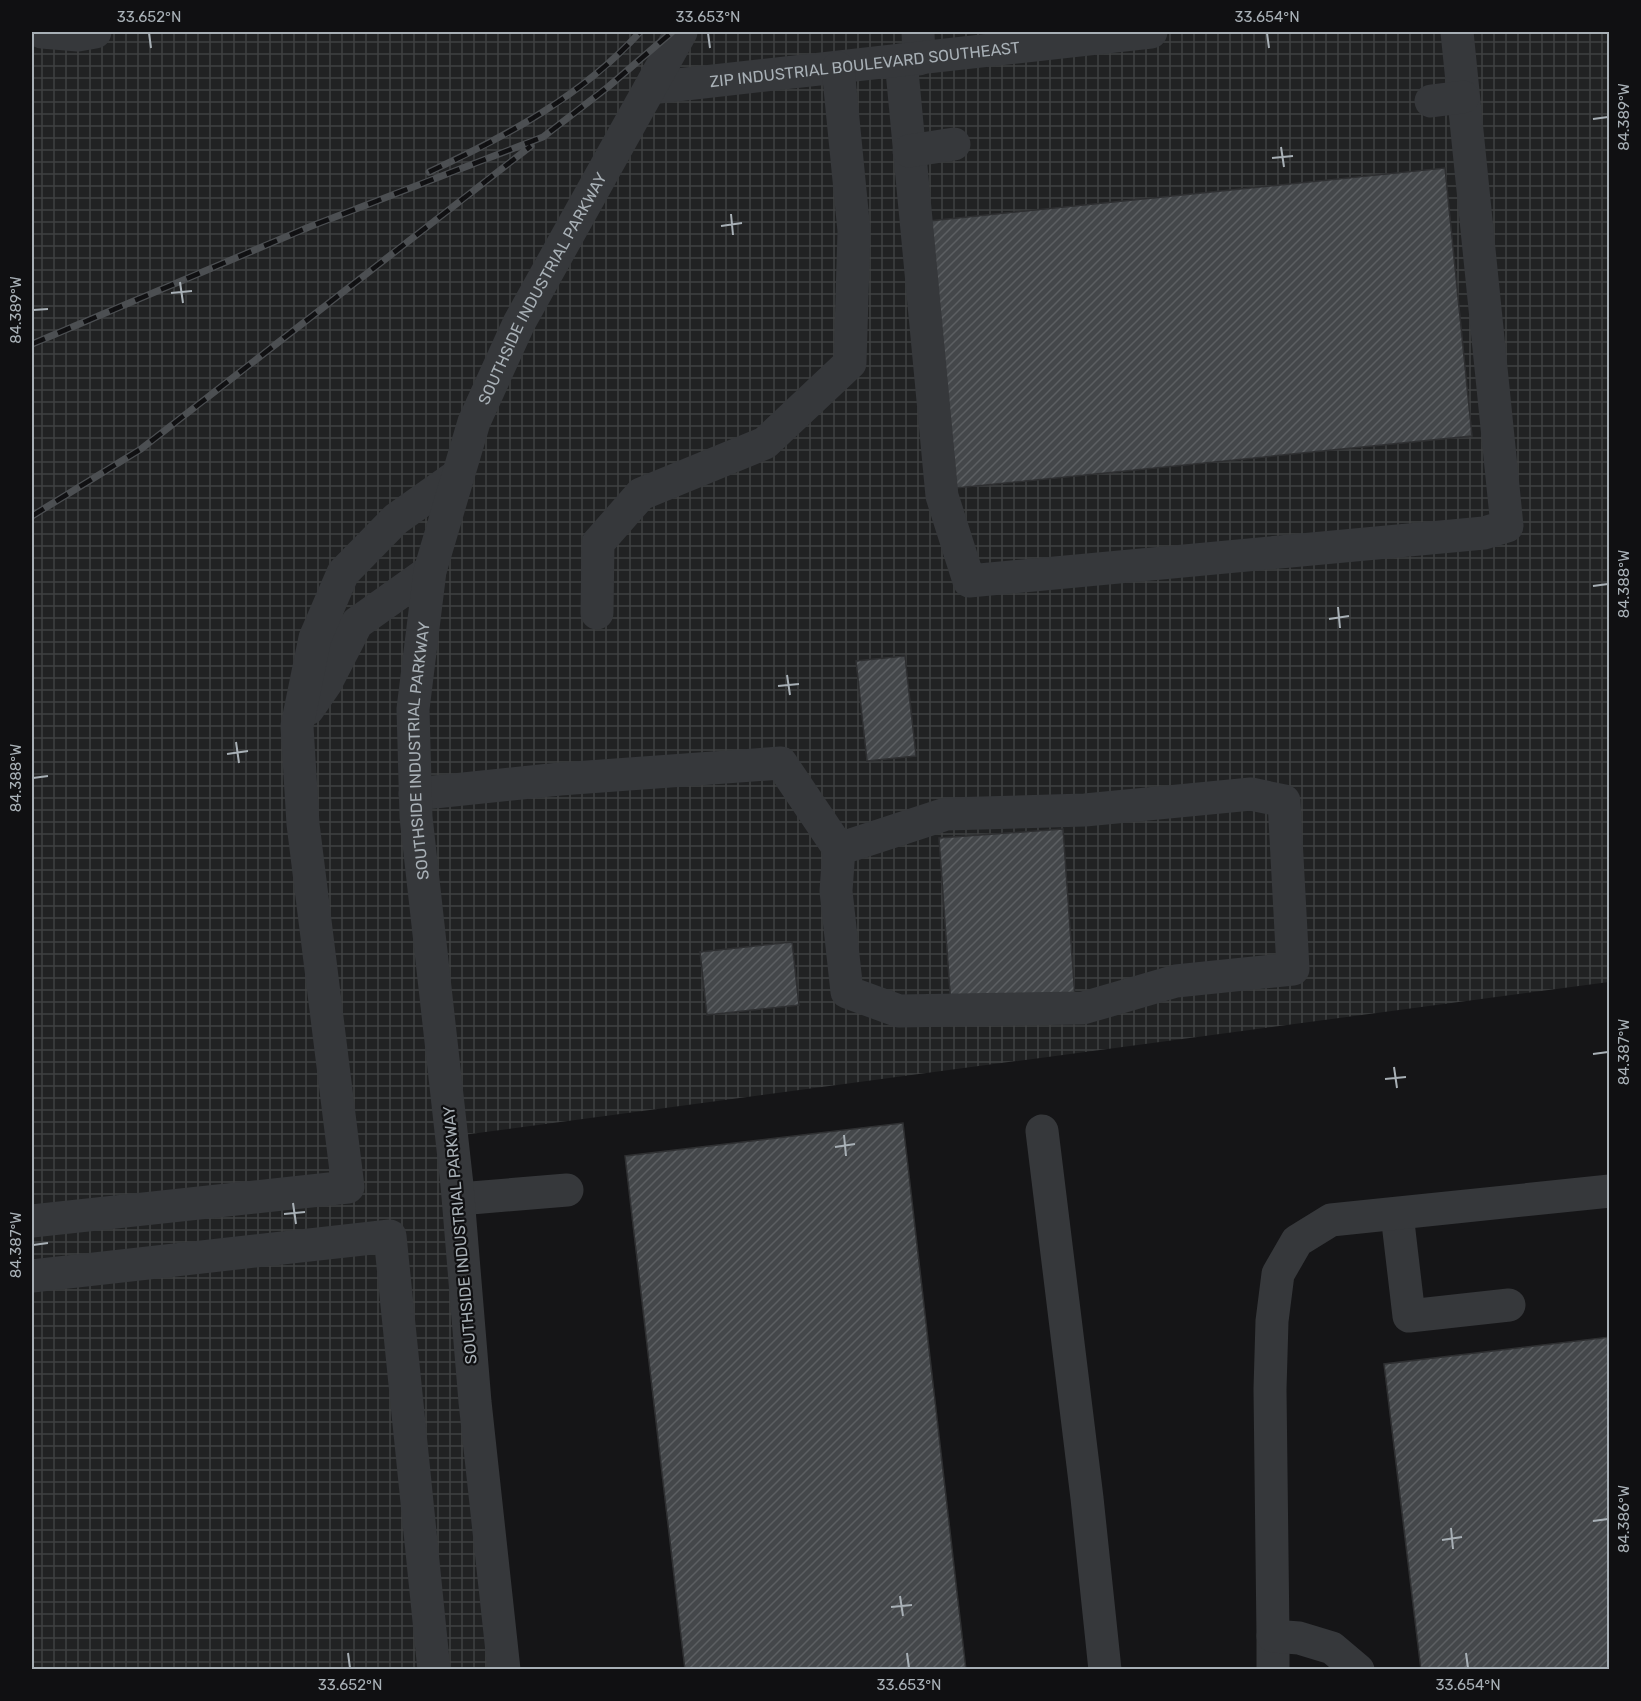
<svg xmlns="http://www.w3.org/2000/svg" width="1641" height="1701" font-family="Rubik,sans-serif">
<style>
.industrial{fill:url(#industrial-grid)}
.building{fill:url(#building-hatch);stroke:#2f3032;stroke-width:1.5}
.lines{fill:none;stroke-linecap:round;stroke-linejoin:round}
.minor{stroke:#36383b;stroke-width:33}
.rail-casing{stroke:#4c4f52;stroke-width:7}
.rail{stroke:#101012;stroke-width:4.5;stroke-dasharray:14;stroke-linecap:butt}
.ticks{fill:none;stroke:#a8b0b6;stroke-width:2}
.labels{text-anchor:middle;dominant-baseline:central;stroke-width:4.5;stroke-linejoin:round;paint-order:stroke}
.street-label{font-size:16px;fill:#a8b0b6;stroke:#101012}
.neatline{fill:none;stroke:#a8b0b6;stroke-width:2}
.ticks-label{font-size:15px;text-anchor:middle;fill:#a8b0b6}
</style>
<defs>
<pattern id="industrial-grid" width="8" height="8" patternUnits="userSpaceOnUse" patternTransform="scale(1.5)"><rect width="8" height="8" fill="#212223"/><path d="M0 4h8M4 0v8" fill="none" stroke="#3e4041"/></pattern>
<pattern id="building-hatch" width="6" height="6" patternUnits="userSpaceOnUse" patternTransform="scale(1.5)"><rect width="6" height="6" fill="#44474a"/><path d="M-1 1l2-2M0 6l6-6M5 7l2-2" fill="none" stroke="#5c5f62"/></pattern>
</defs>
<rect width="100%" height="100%" fill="#151517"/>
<path class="industrial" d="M32,32h1577v950l-1154,154 65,533 -488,1z"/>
<path class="building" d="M1445,168l27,268 -516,52 -27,-267z
M905,656l11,100 -49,5 -11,-100z
M1063,829l12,169 -124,8 -12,-168z
M792,942l7,63 -92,10 -7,-63z
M903,1123l63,547h-281l-60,-514z
M1610,1337v333h-189l-37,-306z"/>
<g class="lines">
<g class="minor">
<path d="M42,32l36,3 17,-3"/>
<path d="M918,32l1,27"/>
<path d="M901,60l41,436 27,85 515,-48 23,-7 -50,-494"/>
<path id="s1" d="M650,88l501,-56"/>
<path d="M1431,101l32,-4"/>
<path d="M909,151l45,-7"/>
<path d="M597,613l1,-70 43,-49 124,-51 85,-80 4,-132 -16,-163"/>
<path d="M308,709l18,-26 31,-60 73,-52"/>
<path d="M415,794l145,-15 221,-16 58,86 107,-35 139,-4 166,-16 33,7 9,168 -117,12 -93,27 -184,3 -52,-19 -11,-101 3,-42"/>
<path d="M1042,1131l45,367 18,172"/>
<path d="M459,1199l108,-9"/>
<path d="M1397,1214l12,102 100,-11"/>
<path d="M32,1221l316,-34 -45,-363 -6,-98 18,-88 28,-65 53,-54 62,-44"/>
<path d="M32,1276l358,-40 44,434"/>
<path id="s2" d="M504,1670l-29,-268 -18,-217 -41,-368 -3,-108 17,-138 44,-149 45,-99 162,-291"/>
<path d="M1273,1670v-34"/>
<path d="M1358,1670l-26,-22 -33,-10 -26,-2 -3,-247 2,-68 6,-47 19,-33 34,-21 279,-29"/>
</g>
<defs>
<path id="rail" d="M429,172c78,-36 153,-76 211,-140
M32,344l277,-117 234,-90 65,-50 64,-55
M32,516l109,-67 390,-303"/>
</defs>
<use href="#rail" class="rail-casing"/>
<use href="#rail" class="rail"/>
</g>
<path class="ticks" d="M149,33l2,15M708,33l2,15M1267,33l2,15M1593,119l15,-2M1281,147l3,20M1272,158l21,-2M731,214l2,21M721,226l21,-3M180,282l3,21M171,293l21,-2M33,310l15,-1M1593,586l15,-2M1338,607l2,21M1329,619l20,-3M787,675l3,20M778,686l21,-2M236,742l3,21M227,754l21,-3M33,778l15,-2M1593,1054l15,-2M1394,1067l3,21M1385,1079l21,-2M844,1135l2,21M835,1147l20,-3M293,1203l3,21M284,1214l21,-2M33,1245l15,-2M1593,1521l15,-2M1451,1528l2,21M1442,1540l20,-3M900,1596l3,20M891,1607l21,-2M348,1653l2,15M907,1653l2,15M1466,1653l2,15"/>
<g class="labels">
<g class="street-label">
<text stroke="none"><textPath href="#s1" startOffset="216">ZIP INDUSTRIAL BOULEVARD SOUTHEAST</textPath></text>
<text stroke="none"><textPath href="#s2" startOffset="1410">SOUTHSIDE INDUSTRIAL PARKWAY</textPath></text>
<text stroke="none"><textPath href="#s2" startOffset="924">SOUTHSIDE INDUSTRIAL PARKWAY</textPath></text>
<text transform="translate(460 1235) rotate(-95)">SOUTHSIDE INDUSTRIAL PARKWAY</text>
</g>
</g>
<rect width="1641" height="1701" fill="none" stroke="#101012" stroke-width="66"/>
<rect x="33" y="33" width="1575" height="1635" class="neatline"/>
<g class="ticks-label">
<text x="149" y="22">33.652°N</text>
<text x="708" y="22">33.653°N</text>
<text x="1267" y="22">33.654°N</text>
<text transform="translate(1624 117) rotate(-90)" y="5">84.389°W</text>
<text transform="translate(16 310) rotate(-90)" y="5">84.389°W</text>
<text transform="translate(1624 584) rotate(-90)" y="5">84.388°W</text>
<text transform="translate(16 778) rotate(-90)" y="5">84.388°W</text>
<text transform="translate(1624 1052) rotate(-90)" y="5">84.387°W</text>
<text transform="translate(16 1245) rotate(-90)" y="5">84.387°W</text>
<text transform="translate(1624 1519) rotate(-90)" y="5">84.386°W</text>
<text x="350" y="1690">33.652°N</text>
<text x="909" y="1690">33.653°N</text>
<text x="1468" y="1690">33.654°N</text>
</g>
</svg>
